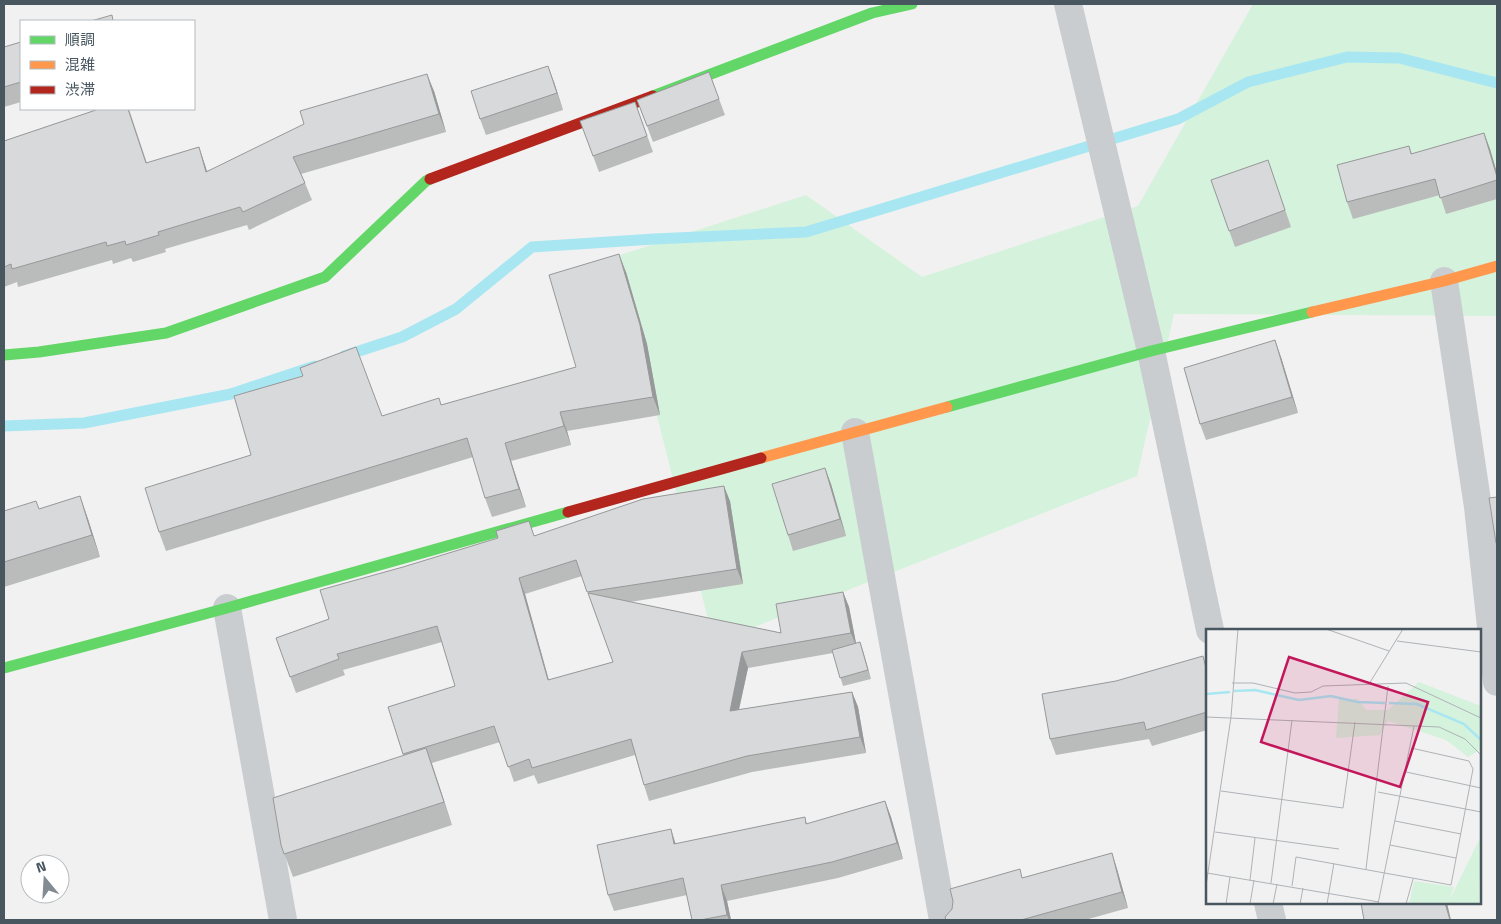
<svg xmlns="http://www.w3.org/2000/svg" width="1501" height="924" font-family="'Titillium Web','Noto Sans JP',sans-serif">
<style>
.green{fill:#d5f2dd}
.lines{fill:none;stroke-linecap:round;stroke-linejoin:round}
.stream{stroke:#a8e7f1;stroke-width:11}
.street{stroke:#cacdd0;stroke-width:28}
.fast{stroke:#63d668;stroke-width:11}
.slow{stroke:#ff974d;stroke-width:11}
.jam{stroke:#b3261e;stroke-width:11}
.wall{fill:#babbbb;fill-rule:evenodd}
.shaded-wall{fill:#979899}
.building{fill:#d8d9da;stroke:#979899}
.inset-river{fill:none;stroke:#a8e7f1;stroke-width:2.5}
.inset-road{fill:none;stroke:#aeb3b7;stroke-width:1}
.view{fill:#c2185b;fill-opacity:0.15;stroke:#c2185b;stroke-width:2.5}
.inset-edge{fill:none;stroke:#47565f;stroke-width:2.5}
</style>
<rect width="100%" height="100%" fill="#f2f1f1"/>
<path class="green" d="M1253,4h244v312l-323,-2 -37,162 -423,167 -97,-387 189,-61 116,82 216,-71z"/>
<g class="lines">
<path class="stream" d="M344,356l58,-19 54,-28 76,-62 122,-8 152,-7 372,-113 70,-37 99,-25 52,1 98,25
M4,426l80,-3 147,-29 84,-28"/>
<path class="street" d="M1068,4l83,347 59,279
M1444,281l34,226 19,175
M855,432l88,488
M227,608l56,312
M1268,903l4,17"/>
<path class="fast" d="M653,96l219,-83 40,-9
M4,355l35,-3 127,-19 159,-56 101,-96 4,-2
M947,407l204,-56 161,-39
M4,668l223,-60 341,-96"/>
<path class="slow" d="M1312,312l132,-31 53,-15
M761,458l186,-51"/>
<path class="jam" d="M430,179l223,-83
M568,512l193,-54"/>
</g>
<path class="wall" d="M21,42v60l-17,5v-60z
M709,72l16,43 -72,27 -16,-42z
M554,82l9,28 -77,25 -6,-16z
M434,91l12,41 -145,42 4,9 7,17 -63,30 -2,-5 -82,24 1,3 -33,10 -2,-4 -18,6 -1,-4 -94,27 -1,-5 -13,5v-146l92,-31 -1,-1h34l18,54 52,-16 8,24z
M635,102l18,50 -54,20 -19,-51z
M1484,133l6,16 7,24v26l-51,15 -6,-19 -87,24 -6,-17 62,-56 3,8z
M1268,160l23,67 -56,20 -24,-67z
M626,272l21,72 13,71 -93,16 4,14 -60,16 15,46 -34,10 -7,-19 -12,-41 -307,94 -7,-19 223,-116 59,-11 135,-38z
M1281,357l17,56 -92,27 -6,-16z
M825,468l6,16 15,52 -53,15 -5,-16z
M80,496l8,23 12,38 -96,30v-76l35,-2z
M730,501l13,83 -113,18 151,31 62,-41 6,15 7,37 4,-2 11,37 -28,7 -10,-33 -85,15 -9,42 113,-18 6,15 8,46 -114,19 -103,29 -5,-16 -9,-30 -97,29 -4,-9 -20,7 -14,-40 -68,21 20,62 -159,52 -12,-32 122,-90 -15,-48 67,-21 -13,-44 -99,28 2,5 -49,18 -20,-55 53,-19 205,-83zM582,576l31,86 -64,18 -24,-86z
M1207,668v62l-55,16 -3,-7 -93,16 -6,-16z
M885,801l6,16 12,42 -65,19 -111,23 4,19h-39l-5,-25 -73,16 -6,-16 68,-51 129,-27 2,7z
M1112,853l5,16 11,39 -43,12h-139l77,-42z"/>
<path class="shaded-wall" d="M548,66l6,16 9,28 -6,-17z
M427,74l7,17 12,41 -7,-18z
M1484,133l6,16 7,24v4z
M199,147l6,18 7,24 -6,-17z
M619,254l7,18 21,72 13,71 -7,-18z
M1275,340l6,17 17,56 -6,-16z
M560,412l7,19 4,14 -7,-19z
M505,443l6,18 15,46 -7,-18z
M825,468l6,16 15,52 -6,-17z
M724,486l6,15 13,83 -6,-15z
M80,496l8,23 12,38 -8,-22z
M519,578l6,16 28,102 -5,-16z
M843,592l6,15 8,41 -6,-15z
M860,642l3,9 8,28 -3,-9z
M742,652l6,16 -13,59 -5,-16z
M852,692l6,15 8,46 -6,-16z
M426,748l8,23 18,54 -8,-23z
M885,801l6,16 12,42 -6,-16z
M671,829l5,16 -2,-1z
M1112,853l5,16 11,39 -6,-16z
M721,885l6,16 4,19h-2l-2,-5z
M1445,903h2l4,17h-1z"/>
<path class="building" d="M112,15l1,6h-22z
M21,42v40l-17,5v-40z
M548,66l9,27 -77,26 -9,-28z
M709,72l10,27 -72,27 -10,-26z
M427,74l12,40 -146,43 12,26 -62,29 -3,-5 -82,25 1,3 -33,10 -1,-4 -18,5 -1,-4 -94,27 -1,-5 -7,3v-126l92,-31 -1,-1h33l18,54 53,-16 7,25 98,-48 -4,-13z
M635,102l12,34 -54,20 -13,-35z
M1484,133l13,44v3l-57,18 -5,-19 -88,23 -10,-37 72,-19 2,8z
M1268,160l17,50 -56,21 -18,-51z
M619,254l21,71 13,72 -93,15 4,14 -59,17 14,46 -34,9 -18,-60 -308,94 -14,-44 106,-33 -17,-59 69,-20 -3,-8 56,-21 26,69 57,-18 2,7 135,-38 -27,-92z
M1275,340l17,57 -92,27 -16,-56z
M825,468l15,51 -52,16 -16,-51z
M724,486l13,83 -150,23 -11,-32 -57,18 29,102 65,-18 -25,-69 193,40 -5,-29 67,-12 8,41 -109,19 -12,59 122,-19 8,45 -113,19 -103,29 -13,-46 -99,29 -3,-9 -21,8 -14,-41 -91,28 -15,-47 67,-21 -18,-60 -100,28 2,5 -49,18 -14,-39 53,-19 -9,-29 83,-23 95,-29 -2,-7 33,-10 5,15 109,-37z
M80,496l12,39 -88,27v-51l32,-10 3,8z
M1497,497v46h-1l-7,-45z
M860,642l8,28 -28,8 -8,-28z
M1203,656l4,16v40l-61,18 -2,-8 -94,17 -8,-45 74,-13z
M426,748l18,54 -160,52 -3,-9 -8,-47z
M885,801l12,42 -65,19 -111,23 6,30 -27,5h-8l-9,-42 -75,17 -11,-50 74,-16 3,15 131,-27 1,7z
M1112,853l10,39 -101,28h-75l-1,-3 7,-8 1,-8 -3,-12 70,-20 2,9z
M1361,903h84l5,17h-86z"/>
<g transform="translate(1206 629)">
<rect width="275" height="275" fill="#f2f1f1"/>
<path d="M213,53l62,24v43l-13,8 -22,-17 -58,-19 -8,14 -44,3 3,-39h19l8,11h22zM275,207l-2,68h-70l5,-23 40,6 -5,14z" fill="#d5f2dd"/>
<path class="inset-river" d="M28,62l21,-1 44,10 32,-4 26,6 28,1M0,65l24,-2M183,74l28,1 47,20 17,16"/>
<path class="inset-road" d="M120,0l63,22M191,12l84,11M26,54h21l42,10 16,-1 12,-6 83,-3 75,35M163,55l34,-55M0,88l233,10 26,12 16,16M200,143l75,16M15,162l122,17 12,-86M172,163l103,20M189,192l66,13M9,203l124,17M184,216l66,13M160,240l22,-183M1,244l172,29M44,251l5,-42M65,254l21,-163M0,257l25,-169 7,-88M86,257l4,-29 155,28 22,-116 -4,-8 -58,-13M20,275l4,-27M44,275l4,-24M67,275l4,-20M94,275l3,-16M121,275l7,-41M172,275l36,-178M200,275l7,-25"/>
<path class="view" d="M83,28l139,45 -28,85 -139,-45z"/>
<rect width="275" height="275" class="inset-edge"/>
</g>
<rect width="1501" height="924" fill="none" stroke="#47565f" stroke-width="10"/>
<rect x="20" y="20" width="175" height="90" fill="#ffffff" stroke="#b5bbbf"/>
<rect x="30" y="36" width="25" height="8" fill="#63d668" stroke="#b5bbbf"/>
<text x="65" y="45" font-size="15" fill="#47565f">順調</text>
<rect x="30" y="61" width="25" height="8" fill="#ff974d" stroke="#b5bbbf"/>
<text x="65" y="70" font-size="15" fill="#47565f">混雑</text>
<rect x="30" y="86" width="25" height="8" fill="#b3261e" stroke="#b5bbbf"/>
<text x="65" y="95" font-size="15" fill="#47565f">渋滞</text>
<g transform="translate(45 879) rotate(342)"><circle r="24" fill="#ffffff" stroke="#b5bbbf"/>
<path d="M0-4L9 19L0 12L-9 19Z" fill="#838c92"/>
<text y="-8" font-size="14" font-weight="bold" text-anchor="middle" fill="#47565f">N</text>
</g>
</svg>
